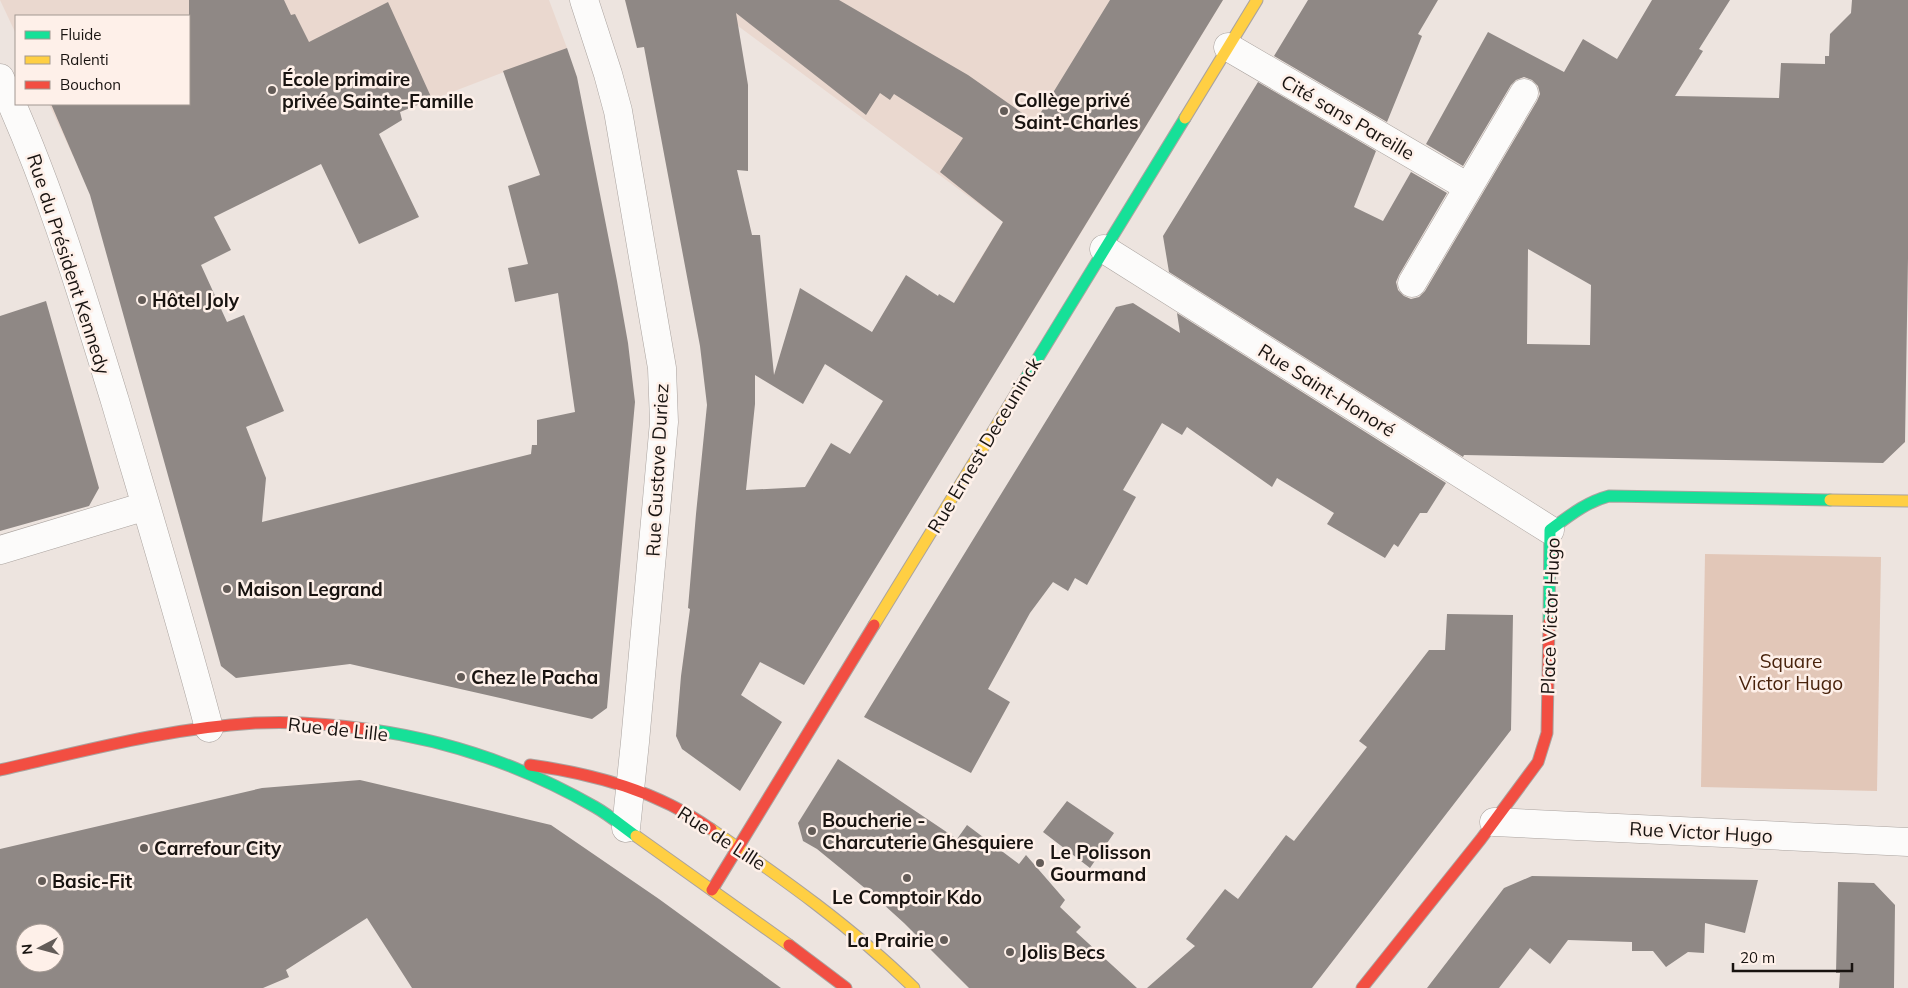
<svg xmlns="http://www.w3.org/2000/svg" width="1908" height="988" font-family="Mulish,sans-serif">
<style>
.built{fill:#ead8cf}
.green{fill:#e2c7b8}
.building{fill:#8f8885;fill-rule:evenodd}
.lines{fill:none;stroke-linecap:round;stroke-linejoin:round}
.street-casing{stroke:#aaa39f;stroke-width:29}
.fast-casing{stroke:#aaa39f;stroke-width:13}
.slow-casing{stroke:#aaa39f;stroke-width:13}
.jam-casing{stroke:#aaa39f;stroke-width:13}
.street{stroke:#fcfbfa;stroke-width:28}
.fast{stroke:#16e098;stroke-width:11}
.slow{stroke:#ffcf43;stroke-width:11}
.jam{stroke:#f24e42;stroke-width:11}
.poi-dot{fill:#635c58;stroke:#fef0e9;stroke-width:2}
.labels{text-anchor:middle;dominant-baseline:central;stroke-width:5;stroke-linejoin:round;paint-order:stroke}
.poi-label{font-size:19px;font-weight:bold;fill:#181310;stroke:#fef0e9;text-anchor:start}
.street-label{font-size:19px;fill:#181310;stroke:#fef0e9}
.park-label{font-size:19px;fill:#49230c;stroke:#fef0e9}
</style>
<rect width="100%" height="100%" fill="#ede4df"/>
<path class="built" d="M0,0h549l18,48 -167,64 -251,8 -76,36 -24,-52h140v-88h-173v18z
M703,0h520l-202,331 -62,-38 44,-71z"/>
<path class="green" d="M1705,554l176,3 -4,234 -176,-4z"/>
<path class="building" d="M189,0h95l7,15 4,-1 14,28 79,-40 44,97 -32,13 2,8 -23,14 40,83 -60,27 -38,-80 -107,53 17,33 -30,15 26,57 17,-7 40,96 -38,16 20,51 -4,44 269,-68 1,-9h5v-25l38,-8 -17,-119 -43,9 -7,-34 20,-4 -20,-78 32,-11 -37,-104 64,-23 10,29 40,204 11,62 7,59 -28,306 -15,11 -242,-55 -114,14 -15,-12 -131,-471 -39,-91h138z
M625,0h214l129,75 67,47 75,-122h113l-419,685 -44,-23 -19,33 41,27 -42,69 -58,-42 -6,-13 5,-60 9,-67 -2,-1 8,-94 11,-109 -7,-59 -56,-299 -7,1zM736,13l130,102 14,-22 10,7 4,-6 69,44 -23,34 63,50 -49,81 -15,-9 -1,2 -32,-21 -34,57 -72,-44 -26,87 -14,-140h-8l-15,-65 11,1v-86zM825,364l58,37 -33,53 -19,-11 -26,44 -59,3 9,-86v-29l48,29z
M1308,0h130l-20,34 4,2 -35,86 -113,-66z
M1652,0h78l-31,49 4,2 -28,45 104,2 2,-35 44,1v-8h4l1,-22 21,-21 1,-13h56v258l-3,184 -22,21 -419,-8 -1,2 -294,-185 -6,-36 95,-154 118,69 -22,56 29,14 28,-49 36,21 -48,82 -3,7 2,8 6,6 7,3 8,-2 6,-6 112,-190 3,-7 -2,-8 -6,-6 -8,-3 -8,3 -5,5 -48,81 -37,-22 62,-112 76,40 19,-33 34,20zM1528,249l63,36 -1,60 -63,-1z
M46,301l53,187 -10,18 -89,25v-215z
M1133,303l47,30 -3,-20 269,170 -19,30h-7l-22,34 -4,-3 -9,14 -58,-34 7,-11 -57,-35 -5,9 -85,-60 -5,8 -20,-12 -39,67 13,7 -49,88 -12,-7 -7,13 -15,-9 -23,31 -42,76 22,13 -39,71 -107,-56 252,-410z
M1447,614l66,1 -2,115 -199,258h-165l48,-42 -9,-7 39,-50 13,10 48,-64 8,6 73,-94 -8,-6 70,-91h16z
M838,759l119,80 10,-14 52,39 7,-9 39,45 -5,7 21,20 -5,5 61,56h-168l-65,-65 -32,-29 -55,-45 -14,-8 -5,-18z
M360,780l191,45 108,74 122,89h-369l-45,-70 -81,52 3,7 -26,11h-263v-139l262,-61zM25,933h30v30h-30z
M1067,801l47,32 -24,35 -47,-36z
M1532,876l226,4 -13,53 -40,-10 -1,30 -16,-1 -22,15 -13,-16h-21v-9l-64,-2 -18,24 -20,-16 -31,40h-72l77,-100z
M1838,882l36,1 21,22 -1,83h-55l1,-15h-4z"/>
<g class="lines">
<defs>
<path id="street" d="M584,0l24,74 10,37 44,257 2,54 -29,320 -9,86
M1228,47l240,140
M0,78c49,105 81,213 115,323 32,109 65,217 94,327
M1104,249l446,281
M1412,283l112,-190
M0,550l146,-44
M1494,822l414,20"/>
<path id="fast" d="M1019,389l166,-271
M1549,622l1,-92c19,-14 36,-28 59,-34l221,4
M373,730c77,11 154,38 222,77 14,8 27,19 41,29"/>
<path id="slow" d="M1185,118l72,-118
M1830,500l78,1
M874,625l145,-236
M711,829c71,49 141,98 203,159
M636,836l153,109"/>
<path id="jam" d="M530,765c65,9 127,26 181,64
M0,770c84,-19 168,-42 255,-47 39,-2 79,1 118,7
M712,890l162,-265
M789,945l57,43
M1362,988l119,-149 57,-77 9,-29 2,-111"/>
</defs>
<use href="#street" class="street-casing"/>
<use href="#fast" class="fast-casing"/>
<use href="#slow" class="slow-casing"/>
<use href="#jam" class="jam-casing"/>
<use href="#street" class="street"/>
<use href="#fast" class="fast"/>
<use href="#slow" class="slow"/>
<use href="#jam" class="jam"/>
</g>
<g class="poi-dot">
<circle cx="272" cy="90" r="5"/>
<circle cx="1004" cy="111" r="5"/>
<circle cx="142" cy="300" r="5"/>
<circle cx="227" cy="589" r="5"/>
<circle cx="461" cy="677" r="5"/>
<circle cx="812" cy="831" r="5"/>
<circle cx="144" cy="848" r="5"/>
<circle cx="1040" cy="863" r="5"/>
<circle cx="907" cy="878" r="5"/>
<circle cx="42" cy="881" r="5"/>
<circle cx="944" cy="940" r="5"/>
<circle cx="1010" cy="952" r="5"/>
</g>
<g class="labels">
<g class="poi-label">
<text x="282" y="79">École primaire<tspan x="282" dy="22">privée Sainte-Famille</tspan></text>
<text x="1014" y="100">Collège privé<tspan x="1014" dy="22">Saint-Charles</tspan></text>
<text x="152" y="300">Hôtel Joly</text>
<text x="237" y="589">Maison Legrand</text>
<text x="471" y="677">Chez le Pacha</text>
<text x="822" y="820">Boucherie -<tspan x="822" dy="22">Charcuterie Ghesquiere</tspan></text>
<text x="154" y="848">Carrefour City</text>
<text x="1050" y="852">Le Polisson<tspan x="1050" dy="22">Gourmand</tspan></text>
<text x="52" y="881">Basic-Fit</text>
<text x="907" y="897" text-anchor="middle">Le Comptoir Kdo</text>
<text x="934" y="940" text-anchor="end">La Prairie</text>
<text x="1020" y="952">Jolis Becs</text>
</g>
<g class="street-label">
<text transform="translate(1348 117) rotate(30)">Cité sans Pareille</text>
<text transform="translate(69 264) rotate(72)">Rue du Président Kennedy</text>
<text transform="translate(1327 390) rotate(32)">Rue Saint-Honoré</text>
<text transform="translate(984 445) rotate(-59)">Rue Ernest Deceuninck</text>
<text transform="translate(657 470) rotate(-87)">Rue Gustave Duriez</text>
<text transform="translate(1550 616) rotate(-88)">Place Victor Hugo</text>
<text transform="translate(338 729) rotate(6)">Rue de Lille</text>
<text transform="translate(1701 832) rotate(3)">Rue Victor Hugo</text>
<text transform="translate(722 838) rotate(33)">Rue de Lille</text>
</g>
<g class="park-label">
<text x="1791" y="661">Square<tspan x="1791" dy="22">Victor Hugo</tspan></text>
</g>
</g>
<rect x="15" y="15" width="175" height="90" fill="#fef0e9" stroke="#a29892"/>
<rect x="25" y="31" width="25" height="8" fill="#16e098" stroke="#a29892"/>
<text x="60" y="40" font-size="15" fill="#181310">Fluide</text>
<rect x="25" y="56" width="25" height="8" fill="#ffcf43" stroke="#a29892"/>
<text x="60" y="65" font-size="15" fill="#181310">Ralenti</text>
<rect x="25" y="81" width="25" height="8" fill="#f24e42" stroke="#a29892"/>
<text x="60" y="90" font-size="15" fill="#181310">Bouchon</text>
<g transform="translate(40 948) rotate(264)"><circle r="24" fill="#fef0e9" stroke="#a29892"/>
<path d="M0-4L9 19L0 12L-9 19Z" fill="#635c58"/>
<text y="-8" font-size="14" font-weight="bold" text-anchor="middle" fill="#181310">N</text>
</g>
<path d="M1733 963v8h119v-8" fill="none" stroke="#181310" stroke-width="2.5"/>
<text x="1740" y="963" font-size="15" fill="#181310" stroke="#fef0e9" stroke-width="4" paint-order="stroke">20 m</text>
</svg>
